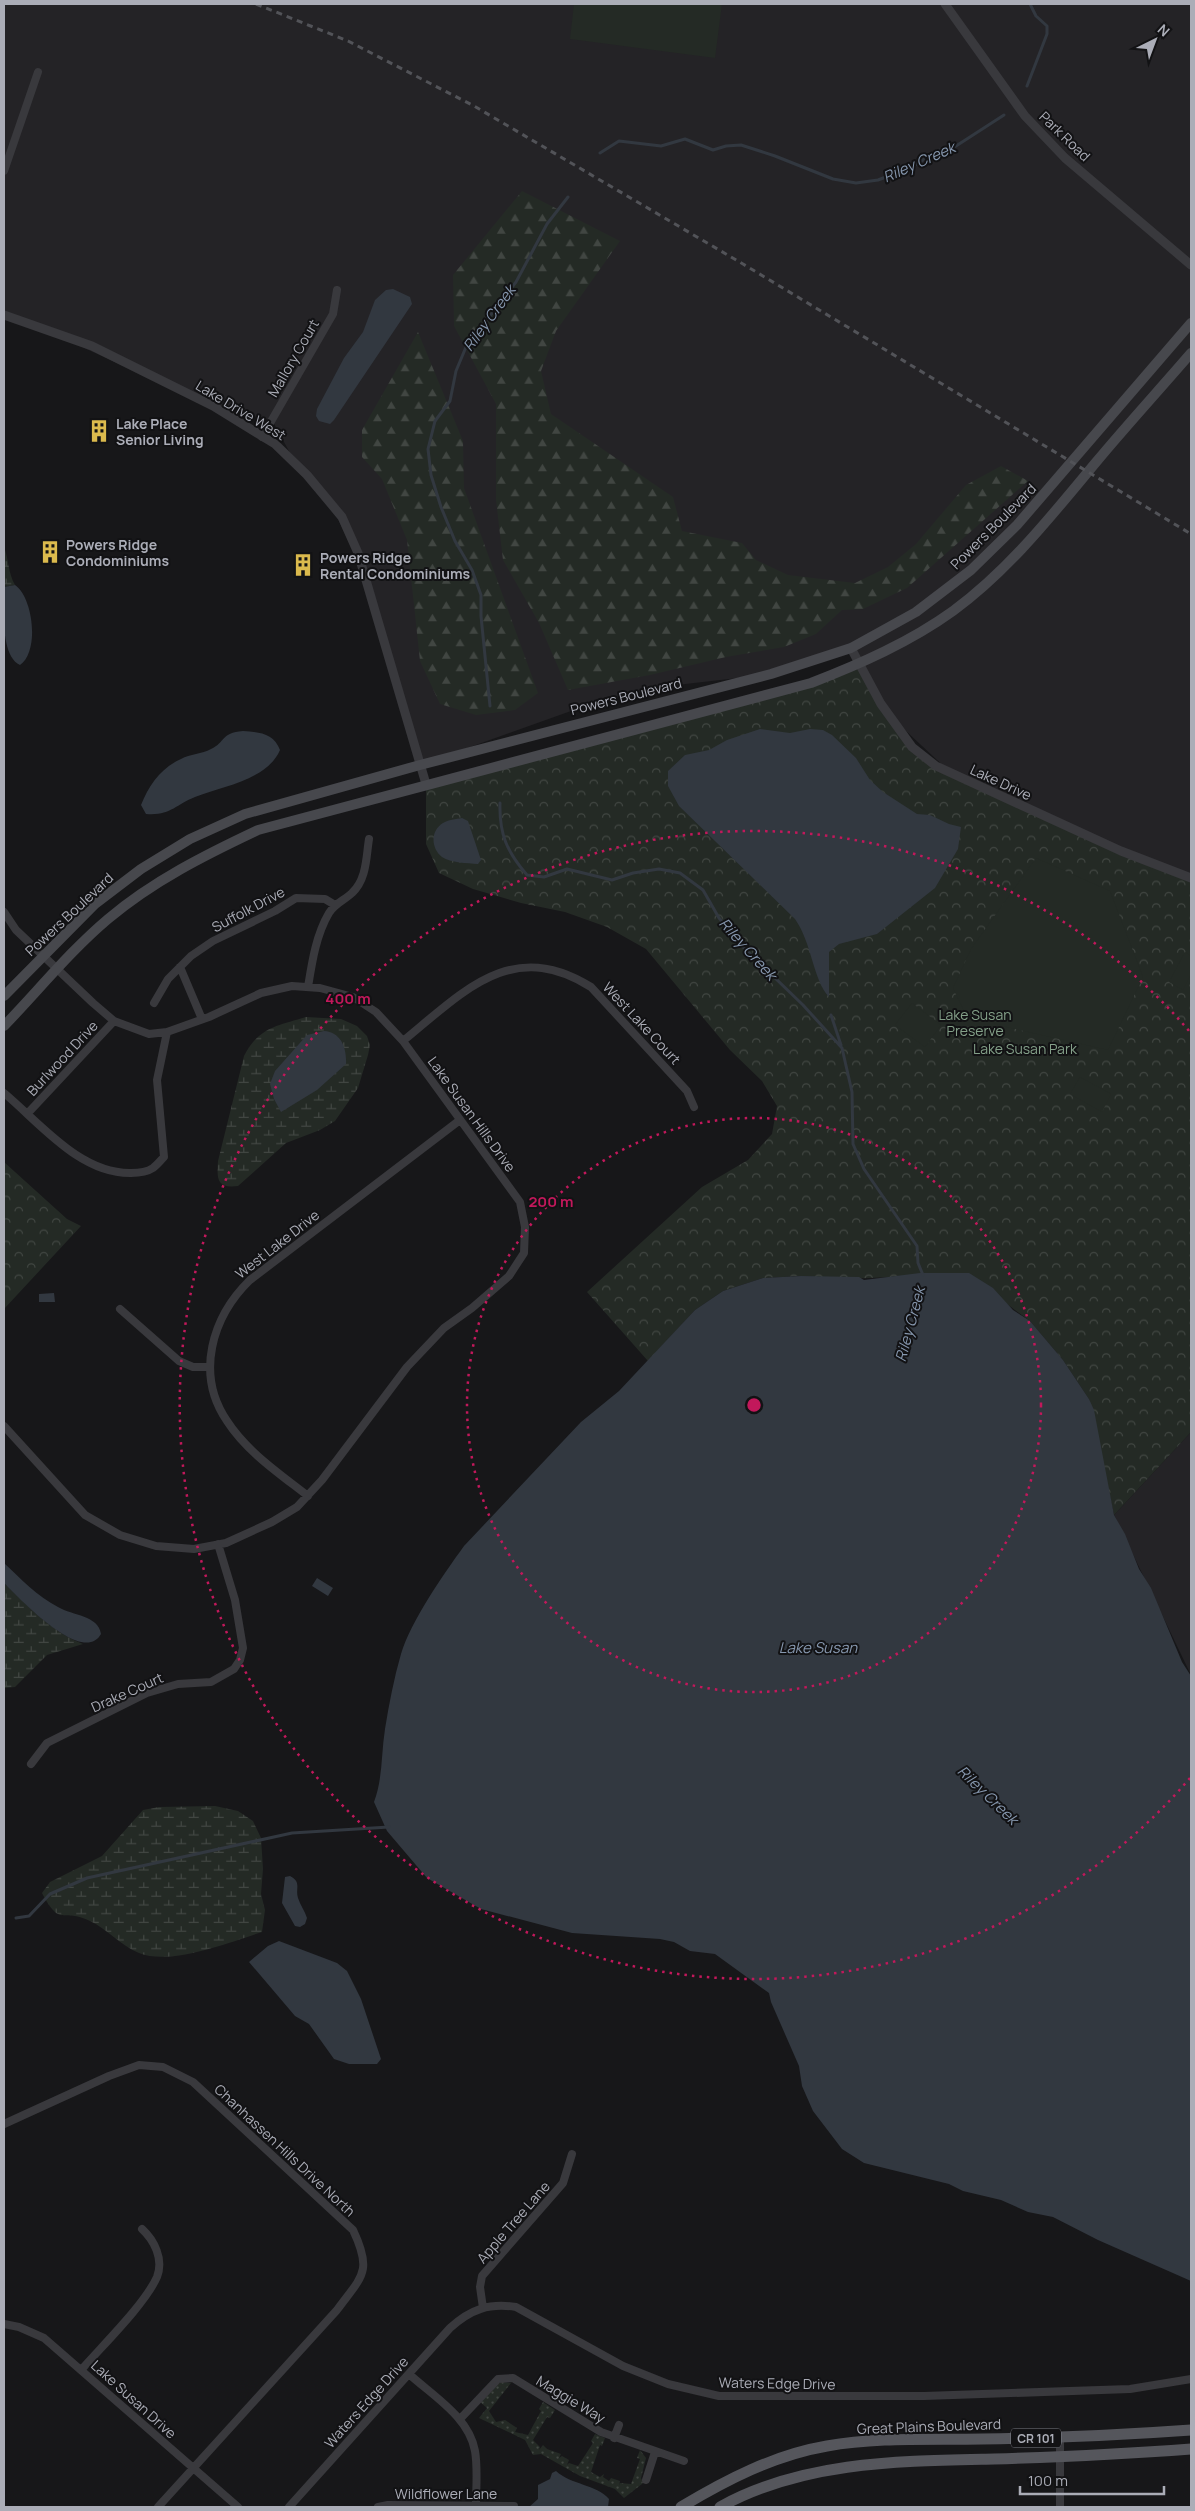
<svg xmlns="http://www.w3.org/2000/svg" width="1195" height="2511" font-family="Manrope,sans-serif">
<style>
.built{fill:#242326}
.grass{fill:url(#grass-dots)}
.forest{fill:url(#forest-firs)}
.wetland{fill:url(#wetland-marsh)}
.park{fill:url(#park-crowns)}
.garden{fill:#242a25}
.water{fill:#323840}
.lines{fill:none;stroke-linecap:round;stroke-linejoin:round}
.stream{stroke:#323840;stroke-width:3}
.minor{stroke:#39393d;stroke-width:8}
.tertiary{stroke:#39393d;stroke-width:9}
.secondary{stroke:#47484d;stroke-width:10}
.primary{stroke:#55565c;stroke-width:11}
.rail{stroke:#525358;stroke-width:3;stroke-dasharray:6 5;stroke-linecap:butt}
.ring{fill:none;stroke:#c2185b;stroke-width:2.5;stroke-dasharray:2.5 5}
.labels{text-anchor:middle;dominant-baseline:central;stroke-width:4;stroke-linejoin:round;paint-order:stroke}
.shield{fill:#121214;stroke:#7d7e86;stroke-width:1}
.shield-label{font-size:12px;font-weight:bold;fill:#abadb7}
.street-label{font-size:14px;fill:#abadb7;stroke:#121214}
.poi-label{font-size:14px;font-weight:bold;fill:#abadb7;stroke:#121214;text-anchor:start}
.park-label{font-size:14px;fill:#84a089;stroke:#121214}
.water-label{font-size:15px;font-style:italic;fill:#8697ae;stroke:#121214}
.centre{fill:#c2185b;stroke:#121214;stroke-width:2.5}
.ring-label{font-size:15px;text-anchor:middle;font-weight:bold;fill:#c2185b;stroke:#121214;stroke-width:4;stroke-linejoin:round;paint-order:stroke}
</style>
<defs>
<pattern id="grass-dots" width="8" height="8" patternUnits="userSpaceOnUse" patternTransform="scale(1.25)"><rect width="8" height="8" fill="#242a25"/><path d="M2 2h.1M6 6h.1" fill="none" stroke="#414642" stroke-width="1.8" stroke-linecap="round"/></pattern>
<pattern id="forest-firs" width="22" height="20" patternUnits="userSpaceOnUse" patternTransform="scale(1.25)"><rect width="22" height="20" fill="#242a25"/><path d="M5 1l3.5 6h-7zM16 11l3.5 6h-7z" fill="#414642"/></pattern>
<pattern id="wetland-marsh" width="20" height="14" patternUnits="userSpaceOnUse" patternTransform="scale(1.25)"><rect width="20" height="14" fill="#242a25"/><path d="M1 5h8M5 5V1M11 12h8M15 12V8" fill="none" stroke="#414642"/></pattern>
<pattern id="park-crowns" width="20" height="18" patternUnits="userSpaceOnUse" patternTransform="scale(1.25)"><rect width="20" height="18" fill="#242a25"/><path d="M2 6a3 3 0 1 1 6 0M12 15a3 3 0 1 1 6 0" fill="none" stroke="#414642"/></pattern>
</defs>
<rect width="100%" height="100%" fill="#171719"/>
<path class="built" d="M4,4h1187v874l-240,-105 -60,-56 -40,-69 -86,27 -97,11 -69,15 -179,64 -53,-184 -37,-79 -34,-38 -24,-44 -53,-10 -176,-81 -39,-14z
M1191,1432v243l-77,-160z"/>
<path class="grass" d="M502,2382l9,1 -22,28 7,11 9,-2 12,8 -2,4 13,3 13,-24 -2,-2 4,-7 12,8 -5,8 -3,-1 -14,23 7,7 -1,3 4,-5 4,4 14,5 -2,4 3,-2 7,4 -2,5 2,-2 9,3 15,-23 -2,-2 4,-7 10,4 -3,8 -2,-1 -9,27 9,5 4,-3 -1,3 6,4 2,-3 9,3 -1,5 1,-3 11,1 9,-25 -3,-1 3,-8 6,8 -5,20 2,4 -1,2 -18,14 -9,-9 -35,-13 -39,-22 -8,1 -8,-15 -46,-22 8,-10 -7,-6 16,-17z"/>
<path class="forest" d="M522,191l98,50 -64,90 -15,40 10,43 122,83 9,34 60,12 14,17 32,15 67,8 33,-16 28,-23 50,-59 35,-19 27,15 -121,107 -44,21 -21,1 -26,24 -32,13 -58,10 -76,18 -82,15 -29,-67 -36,-63 -7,-60v-96l-42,-78 -1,-51z
M418,332l45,109 1,47 74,205 -23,17 -39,5 -36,-11 -20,-43 -13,-121 -25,-61 -20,-22v-27z"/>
<path class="wetland" d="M4,547c5,13 4,26 11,38l-11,2z
M306,1017l35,2 16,7 10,10 3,9 -2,10 -10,33 -23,33 -15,9 -34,13 -48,43c-22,3 -21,-8 -20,-25l26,-105c15,-29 33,-30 62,-39z
M4,1583c24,23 48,49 79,61l-36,11 -32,32 -10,1z
M215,1806l23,5 15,10 8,17 2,31 -2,25 4,16 -3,22c-32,10 -91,34 -123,21 -19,-8 -32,-24 -49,-32 -28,-14 -29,8 -48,-28l8,-11 52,-26 41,-46 16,-3z"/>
<path class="park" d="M860,664l52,83 24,19 255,112v554l-77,83 -25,-116 -26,-39 -33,-39 -23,-17 -117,-27 -43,2 -46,-3 -38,2 -40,13 -28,19 -47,51 -61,-69 115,-105 46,-27 24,-26 5,-28 -15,-25 -32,-31 -84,-101 -39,-22 -42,-15 -44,-9 -48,-14 -34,-16 -13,-29v-60l385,-101z
M4,1162l63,57 14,7 -77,83z"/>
<path class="garden" d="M574,4h148l-7,54 -145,-19z
M1036,858l74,33 33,86 -35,73 -106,-24 -38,-15 -11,-23 18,-39z
M1185,952l6,4v18l-8,16 -14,-8z
M912,1003l29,22 -16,22 -30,-22z
M1080,1077l31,17 -9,18 -32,-18z"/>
<path class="water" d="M393,289l17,8 2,7 -78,116 -4,4 -11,-3 -3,-5 1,-7 27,-51 19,-26 12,-32 11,-10z
M15,585c18,12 25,66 5,80 -20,-9 -16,-57 -16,-78z
M760,729l30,4 20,-4 13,1 9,5 24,23 14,22 13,12 34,22 13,1 19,9 12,3 -3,22 -23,39 -58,46 -38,10 -10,8v45c-16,-17 -17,-54 -34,-78l-116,-113 -11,-20v-15l17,-16 24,-5 18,-10z
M243,731c16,1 31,2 37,19 -13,30 -57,36 -85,47 -20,8 -25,19 -49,17l-5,-9c8,-20 20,-37 40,-46 9,-5 21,-5 30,-10 15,-7 9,-16 32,-18z
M462,818l6,3 13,39 -3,4c-11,-1 -27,-1 -36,-7 -11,-9 -12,-26 1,-34 5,-3 13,-4 19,-5z
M324,1031c17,1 23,17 22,33l-29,26 -36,22 -7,-13 -4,-15 5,-13 32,-36z
M920,1273h49l24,15 20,22 17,11 33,39 26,39 5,11 20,105 11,19 14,35 12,19 31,74 9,14v605l-93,-41 -45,-23 -25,-5 -27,-12 -38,-9 -14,-7 -85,-21 -22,-14 -29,-38 -11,-25 -3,-20 -28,-64 -2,-9 -54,-39 -25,-3 -16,-9 -14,-3 -88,-6 -91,-24 -54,-31 -40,-47 -13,-29c9,-24 7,-48 11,-73 4,-25 9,-51 16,-75 10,-33 42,-79 63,-108l117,-124 38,-31 76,-81 28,-19 40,-13 38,-2 58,1 5,3z
M54,1293l1,9h-16v-8z
M4,1563c16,15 34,34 54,44 15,9 40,8 43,27 -18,32 -81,-35 -97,-51z
M317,1578l16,10 -5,8 -16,-10z
M290,1876c12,6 5,13 8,22 2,7 7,13 9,20l-2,6 -5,3 -5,-1 -13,-23 3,-26z
M279,1941l58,22 10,8 14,28 20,60 -4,5h-28l-15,-5 -25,-35 -14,-8 -46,-54 19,-16z
M556,2471c15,14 40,13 53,28l-1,8h-79l9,-8v-14l12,-6 2,-6z"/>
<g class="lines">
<path class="stream" d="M1027,86l20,-52v-8l-11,-10 -6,-12
M600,153l19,-12 42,5 24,-7 28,11 13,-4 15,-1 34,11 58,23 23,4 22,-3 34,-13 25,-16 19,-5 48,-31
M490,706l-9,-90v-21l-9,-25 -17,-29 -14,-34 -10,-32 -3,-26 7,-28 15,-20 6,-30 10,-24 50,-65 31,-58 21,-27
M500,803c-1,31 7,49 27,72l17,2 23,-8 45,11 21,-7 26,-4 21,4 23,17 16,28 24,29 60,58 39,43 10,44 1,52 11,25 53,77 1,17 5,12
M831,1015l10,30
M16,1918l13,-2 21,-22 37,-16 205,-45 97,-6"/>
<path class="minor" d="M4,171l34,-99
M262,437l71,-123 4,-24
M4,912l12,18 77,73 21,18 35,13 18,-2 42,-15 52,-24 31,-7 28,2 33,9 23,15 27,29 117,161 5,25 -1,26 -15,23 -37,32 -28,20 -37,39 -85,113 -25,27 -25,15 -46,21 -32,6 -38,-3 -36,-11 -35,-20 -81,-89
M180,967l22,52
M308,987c4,-25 8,-52 21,-74 6,-10 16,-13 23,-20 15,-14 14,-36 17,-54
M154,1003l14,-24 23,-23 22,-15 62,-30 21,-13 29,1 10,6
M403,1041c60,-49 109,-104 188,-54l96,104 7,16
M4,1093c36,30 76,81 127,80 7,0 16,-1 22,-5 4,-3 8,-8 11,-11l-7,-77 10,-48
M28,1113l86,-92
M120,1309l59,52 14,6h16
M308,1496c-28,-22 -61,-44 -81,-75 -32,-47 -15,-104 23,-141l210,-160
M31,1764l16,-21 100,-50 31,-9 33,-2 23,-13 6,-9 3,-12 -8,-48 -17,-56
M4,2124l105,-48 30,-11 24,2 30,15 160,148c20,42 9,46 -16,80l-179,197
M483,2308l-3,-21 2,-11 81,-93 9,-29
M4,2324l15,3 25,11 194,169
M82,2369c21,-24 63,-65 75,-92 7,-18 -3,-37 -15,-48
M409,2374c24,22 60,43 66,77 3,17 1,37 1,54
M460,2419l38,-40 15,-1 88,54 83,29
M614,2438l5,-13
M646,2480l9,-28
M289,2507l161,-179c21,-19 39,-25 66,-21l107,59 45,18 51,12h205l206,-7 61,-10
M378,2507l10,-2 126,1
M1060,2507v-70"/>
<path class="tertiary" d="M945,4l80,112 40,42 126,107
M4,315l88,31 121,60 62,38 32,31 35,42 16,36 68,231
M851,648l30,56 31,43 24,19 185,85 70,27"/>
<path class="secondary" d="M4,996l91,-92 46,-35 49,-30 55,-25 175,-49 351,-91 80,-26 65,-36 55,-42 46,-45 174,-202
M4,1026c34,-35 66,-75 104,-107 45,-38 97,-64 150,-89l553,-147c49,-19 99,-41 142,-72 56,-41 99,-96 144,-150 30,-36 63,-72 94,-108"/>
<path class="primary" d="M681,2507c45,-27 93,-52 146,-61 50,-9 104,-6 155,-7 70,-1 140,-4 209,-9
M720,2507c83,-46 181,-46 274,-48 66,-2 132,-5 197,-10"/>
<path class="rail" d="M256,4l92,37 126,65 269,158 448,270"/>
</g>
<g class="ring">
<circle cx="754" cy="1405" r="287"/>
<path d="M1190 1778A574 574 0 1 1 1190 1032"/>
</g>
<defs>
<symbol id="building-bare" viewBox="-9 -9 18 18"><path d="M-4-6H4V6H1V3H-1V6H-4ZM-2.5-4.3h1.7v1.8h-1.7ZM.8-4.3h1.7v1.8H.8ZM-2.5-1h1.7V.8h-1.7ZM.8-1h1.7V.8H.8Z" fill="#dbba4d" stroke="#121214" stroke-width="2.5" paint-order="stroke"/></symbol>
</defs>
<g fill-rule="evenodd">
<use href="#building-bare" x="83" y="415" width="32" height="32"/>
<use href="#building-bare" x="34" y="536" width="32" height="32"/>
<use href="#building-bare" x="287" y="549" width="32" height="32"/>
</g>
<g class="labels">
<rect class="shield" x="1011" y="2428.5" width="50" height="19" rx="4"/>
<g class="shield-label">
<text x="1036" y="2438">CR 101</text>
</g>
<g class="street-label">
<text transform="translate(1065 136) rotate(44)">Park Road</text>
<text transform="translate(293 358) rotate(-60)">Mallory Court</text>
<text transform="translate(241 410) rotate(31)">Lake Drive West</text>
<text transform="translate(993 526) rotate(-45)">Powers Boulevard</text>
<text transform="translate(626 696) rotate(-14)">Powers Boulevard</text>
<text transform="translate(1001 782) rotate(25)">Lake Drive</text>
<text transform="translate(248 909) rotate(-28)">Suffolk Drive</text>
<text transform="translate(69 914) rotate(-43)">Powers Boulevard</text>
<text transform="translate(642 1023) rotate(47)">West Lake Court</text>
<text transform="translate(62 1058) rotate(-47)">Burlwood Drive</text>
<text transform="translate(472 1114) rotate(54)">Lake Susan Hills Drive</text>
<text transform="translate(277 1244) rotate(-38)">West Lake Drive</text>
<text transform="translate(127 1692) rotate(-24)">Drake Court</text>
<text transform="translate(285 2150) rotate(43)">Chanhassen Hills Drive North</text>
<text transform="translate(513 2222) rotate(-49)">Apple Tree Lane</text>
<text transform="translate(777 2383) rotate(1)">Waters Edge Drive</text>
<text transform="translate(134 2399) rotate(42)">Lake Susan Drive</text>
<text transform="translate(571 2399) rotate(31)">Maggie Way</text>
<text transform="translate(366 2402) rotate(-48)">Waters Edge Drive</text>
<text transform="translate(929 2426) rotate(-2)">Great Plains Boulevard</text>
<text x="446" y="2493">Wildflower Lane</text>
</g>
<g class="poi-label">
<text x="116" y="423">Lake Place<tspan x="116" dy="16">Senior Living</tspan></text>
<text x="66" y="544">Powers Ridge<tspan x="66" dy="16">Condominiums</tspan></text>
<text x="320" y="557">Powers Ridge<tspan x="320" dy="16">Rental Condominiums</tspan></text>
</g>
<g class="park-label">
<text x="975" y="1014">Lake Susan<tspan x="975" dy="16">Preserve</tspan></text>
<text x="1025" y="1048">Lake Susan Park</text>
</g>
<g class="water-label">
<text transform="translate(919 162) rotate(-24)">Riley Creek</text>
<text transform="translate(489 318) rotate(-54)">Riley Creek</text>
<text transform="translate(748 949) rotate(48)">Riley Creek</text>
<text transform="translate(910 1324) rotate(-75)">Riley Creek</text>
<text x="818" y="1647">Lake Susan</text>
<text transform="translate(988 1795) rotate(44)">Riley Creek</text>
</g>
</g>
<circle cx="754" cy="1405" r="8" class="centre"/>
<g class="ring-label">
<text x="348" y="1004">400 m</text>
<text x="551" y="1207">200 m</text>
</g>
<rect width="1195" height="2511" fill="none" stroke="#abadb7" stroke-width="10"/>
<g transform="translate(1155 40) rotate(42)" stroke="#121214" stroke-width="4" paint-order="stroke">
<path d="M0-4L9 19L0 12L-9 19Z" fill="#abadb7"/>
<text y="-8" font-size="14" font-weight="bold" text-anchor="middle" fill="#abadb7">N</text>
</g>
<path d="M1020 2486v8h144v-8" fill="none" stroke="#abadb7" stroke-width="2.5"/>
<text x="1028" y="2486" font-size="15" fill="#abadb7" stroke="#121214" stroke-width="4" paint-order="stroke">100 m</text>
</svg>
